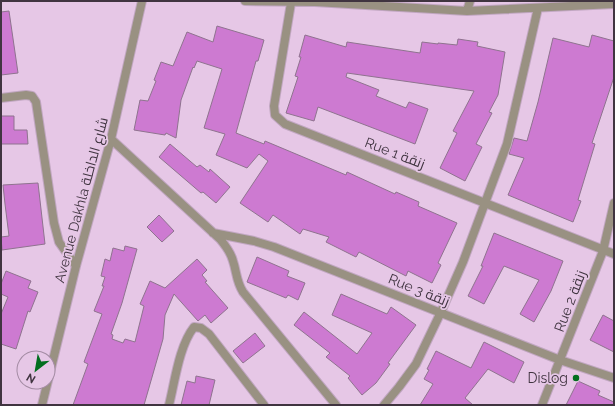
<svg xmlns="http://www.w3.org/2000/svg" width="615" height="406" font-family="Raleway,Cairo,sans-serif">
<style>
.building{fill:#cd7ad1;stroke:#8f738f}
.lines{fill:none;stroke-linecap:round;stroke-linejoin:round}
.minor-casing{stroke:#c1a7c1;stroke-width:10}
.minor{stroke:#999182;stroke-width:8}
.poi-dot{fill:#026e1f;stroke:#e6c7e6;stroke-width:1.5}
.labels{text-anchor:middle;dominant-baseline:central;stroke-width:3.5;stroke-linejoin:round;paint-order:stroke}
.street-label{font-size:14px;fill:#403440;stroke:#e6c7e6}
.poi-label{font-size:14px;fill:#403440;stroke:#e6c7e6;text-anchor:end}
</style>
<rect width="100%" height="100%" fill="#e6c7e6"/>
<path class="building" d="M9,11l9,62 -17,2v-63z
M217,26l47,14 -6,21h-2l-20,72 28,11 1,-3 81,34 1,-3 48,22 1,-2 23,10 -1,4 39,17 -19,40 3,2 -9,18 -24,-12 -2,5 -47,-24 -3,5 -30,-15 3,-5 -26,-8 -3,5 -27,-19 -5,7 -28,-19 28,-42 -9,-7 -12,14 -31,-13 9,-21 -21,-6 18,-59 -25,-8 -3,7 -1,-1 -12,33 -5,38 -10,-5 -1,2 -31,-5 6,-30 8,1 8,-20 -2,-1 7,-18 12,4 14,-34 26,10z
M305,35l41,12 1,-5 73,11 2,-11 16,2v-1l19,2 1,-6 20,3 -1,4 28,6 -7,43 -9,17 3,1 -16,31 6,3 -17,34 -25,-13 17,-35 -4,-2 21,-40 -127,-18 -1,4 33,13 -3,6 30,12 3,-6 19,7 -13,35 -97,-37 -4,14 -28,-8 12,-36 -3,-1 6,-19h-2z
M592,35l22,6v36l-22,66 3,1 -17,56 3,1 -8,21 -65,-27 16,-37 -15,-4 5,-16 13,3 11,-39 15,-64 36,9z
M1,116h13v14h13l1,14h-27z
M170,144l27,23 3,-2 9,7 1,-3 20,18 -14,16 -13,-11 -2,1 -42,-36z
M38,183l7,61 -43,6 -1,-13 8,-1 -4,-32 -2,-19z
M159,215l15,16 -12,11 -15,-15z
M494,233l69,28 -12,30 -17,31 -14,-8 19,-34 -35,-14 -20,38 -16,-8 15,-30h-2z
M125,246l12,3 -15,54 -11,31 2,1 -1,4 11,4 2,-4 10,3 9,-36 -4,-2 10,-23 15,7 32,-29 10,11 -5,5 5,6 -2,1 23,26 -17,15 -6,-8 -7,6 -24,-27 -9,21 -2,24 -19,66h-71l15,-41 -4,-2 18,-48 -8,-3 10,-25h-2l3,-9 -4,-1 4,-17 5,2 3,-13 11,3z
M257,257l32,14 -2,5 18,7 -7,17 -10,-5 -2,3 -39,-16z
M6,271l25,10 -3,7 10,4 -8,20 -2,-1 -12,38 -15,-5v-30l7,-17 -7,-3v-10z
M341,294l46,20 4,-7 25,18 -28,38 2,1 -14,19 -14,12 -14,-17 2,-2 -24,-19 4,-4 -36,-28 10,-13 53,42 15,-21 -40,-18z
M603,315l11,6v31l-24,-12z
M255,333l10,13 -22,17 -10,-12z
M484,342l40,20 -10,21 -26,-14 -23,29 8,7h-53l13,-21 -9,-5 5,-9 -2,-1 9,-18 35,17z
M196,376l19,4 -6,25h-28l6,-24 8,2z
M578,381l22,10 -2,4 16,7v3h-48z"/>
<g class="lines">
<defs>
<path id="minor" d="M245,1l70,1 152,9 147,-7
M291,3l-17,103 1,9 10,9 329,130
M467,11l3,-10
M1,98l25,-3 6,1 4,6 18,121 5,19 17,24
M111,139l109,100c5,6 11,14 13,22 4,12 3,20 10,31l93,113
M213,233l41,8 20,6 286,113 54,18
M42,405l34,-139 35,-127 31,-138
M169,405c6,-24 10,-59 25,-78l7,1 8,6 55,71
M384,405l15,-18 17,-23 25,-52 22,-50 44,-118 31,-136
M542,405l61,-154 11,-48"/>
</defs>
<use href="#minor" class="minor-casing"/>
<use href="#minor" class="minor"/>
</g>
<circle class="poi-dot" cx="576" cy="378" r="4"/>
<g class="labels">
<g class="street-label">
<text transform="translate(395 153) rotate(21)">Rue 1 زنقة</text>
<text transform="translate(81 200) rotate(-75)">Avenue Dakhla شارع الداخلة</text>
<text transform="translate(419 290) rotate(22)">Rue 3 زنقة</text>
<text transform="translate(570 301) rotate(-69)">Rue 2 زنقة</text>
</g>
<g class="poi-label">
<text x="568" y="378">Dislog</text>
</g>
</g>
<rect width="615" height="406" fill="none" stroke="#403440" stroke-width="4"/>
<g transform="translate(36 370) rotate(211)"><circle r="19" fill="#e6c7e6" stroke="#a48ca4"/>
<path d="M0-3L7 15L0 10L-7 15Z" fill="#026e1f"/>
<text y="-6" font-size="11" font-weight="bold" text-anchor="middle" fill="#403440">N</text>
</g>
</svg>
